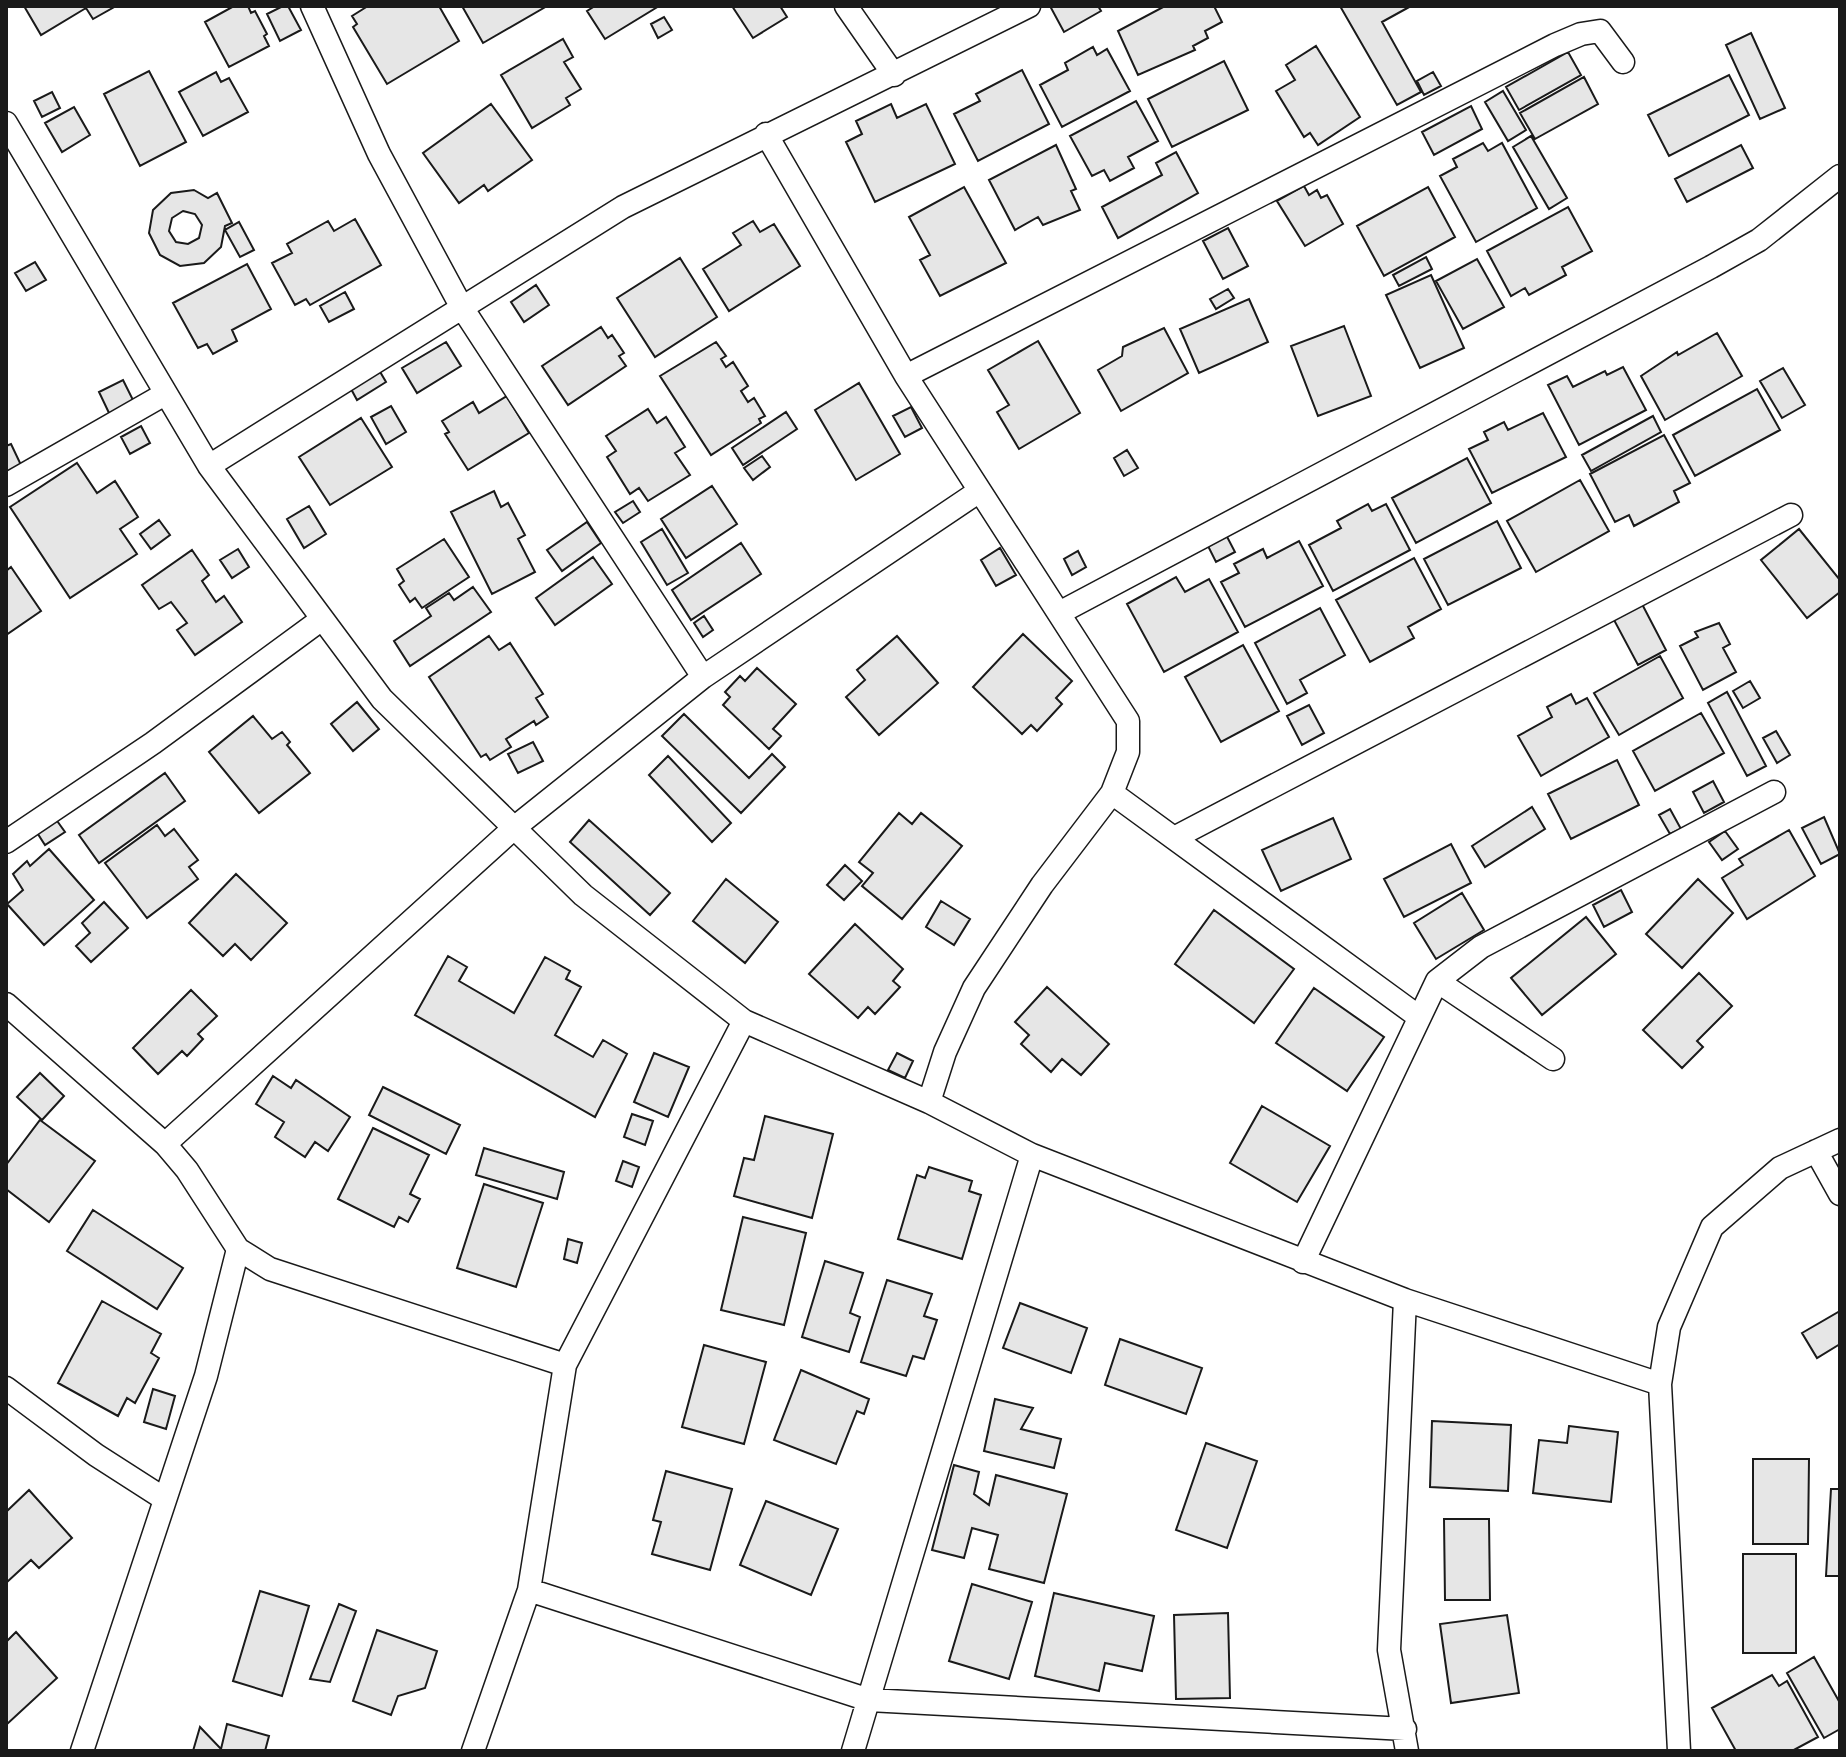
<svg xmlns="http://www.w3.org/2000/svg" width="1846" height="1757" font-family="'Playfair Display',serif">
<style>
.building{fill:#e6e6e6;stroke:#1a1a1a;stroke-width:2;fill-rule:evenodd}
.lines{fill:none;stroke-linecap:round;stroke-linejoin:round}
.minor-casing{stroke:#1a1a1a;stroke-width:25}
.minor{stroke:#fff;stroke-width:22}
</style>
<rect width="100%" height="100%" fill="#fff"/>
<path class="building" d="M24,6h92l-23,13 -7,-11 -45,27z
M234,6h14l3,7 4,-2 12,23 -3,2 5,10 -40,21 -24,-45z
M283,6h5l13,24 -21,11 -13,-27z
M368,6h71l20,35 -72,43 -34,-57 4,-3 -5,-8z
M462,6h85l-64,37z
M595,6h64l-54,33 -18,-28z
M732,6h48l7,11 -34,21z
M1050,6h48l3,5 -37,21z
M1165,6h49l8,16 -17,9 3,7 -15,8 2,4 -57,25 -20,-44z
M1340,6h71l-29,16 39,70 -24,13z
M664,17l8,13 -14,8 -7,-14z
M1751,33l34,75 -25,11 -34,-74z
M563,39l10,18 -9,5 17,27 -15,9 4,7 -38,23 -31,-53z
M1316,46l44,71 -42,28 -8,-12 -6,4 -28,-46 19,-11 -9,-15z
M1093,47l4,8 10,-6 23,42 -68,36 -22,-42 28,-15 -3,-7z
M1568,52l13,23 -62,35 -13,-23z
M1224,61l24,49 -76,37 -24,-48z
M1022,70l27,54 -71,37 -24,-47 26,-13 -4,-7z
M149,71l37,71 -46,24 -36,-72z
M216,72l5,10 8,-4 19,34 -45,24 -24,-44z
M1433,72l8,14 -17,9 -7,-14z
M1729,75l20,40 -80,41 -21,-41z
M1584,77l14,27 -63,35 -15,-26z
M1503,91l23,39 -18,11 -23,-39z
M52,92l8,16 -18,9 -8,-16z
M1136,101l22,40 -30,16 6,11 -24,13 -6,-11 -12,6 -22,-40z
M491,104l41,56 -44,31 -4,-6 -25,18 -36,-50z
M891,104l6,14 29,-14 29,60 -80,38 -29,-60 16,-8 -6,-13z
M1471,106l11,23 -48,26 -12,-23z
M74,107l16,28 -28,17 -17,-29z
M1531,136l36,62 -18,11 -36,-62z
M1483,143l5,8 14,-8 35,65 -61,34 -36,-66 17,-9 -4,-8z
M1056,145l20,44 -5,2 9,19 -37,15 -5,-8 -23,13 -26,-50z
M1741,145l12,23 -66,34 -12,-23z
M1176,152l22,41 -80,45 -16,-31 60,-32 -6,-12z
M1304,186l5,9 8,-5 4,8 6,-3 16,29 -38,22 -28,-45z
M964,187l42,76 -66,33 -20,-36 10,-5 -21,-38z
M1428,187l27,50 -71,39 -27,-50z
M194,190l14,8 9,-5 15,30 -7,3 -4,21 -17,16 -24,3 -20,-11 -11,-22 4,-23 18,-17zM183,211l12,3 7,11 -3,13 -11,6 -12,-2 -7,-11 3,-13z
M1568,207l24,44 -30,16 4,8 -37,20 -4,-7 -14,8 -24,-45z
M355,219l26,46 -71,40 -4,-6 -11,6 -23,-42 20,-10 -5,-9 41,-23 6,10z
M753,221l7,11 14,-8 26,42 -71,45 -26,-42 38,-24 -8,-12z
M239,222l15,28 -14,7 -15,-27z
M1228,228l20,38 -25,13 -20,-38z
M1426,257l6,12 -33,17 -6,-11z
M680,258l37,59 -62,40 -38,-59z
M1477,259l27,48 -41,22 -27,-48z
M35,262l11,18 -20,11 -11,-18z
M247,264l24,45 -39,21 5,11 -24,13 -6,-10 -9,4 -25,-45z
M1431,275l33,73 -44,20 -34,-73z
M536,285l13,20 -25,17 -13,-20z
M1228,289l6,9 -18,11 -6,-10z
M345,292l9,17 -25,13 -9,-16z
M1249,299l19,43 -69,31 -19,-44z
M1344,326l27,70 -53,20 -27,-70z
M601,327l7,11 4,-3 12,18 -5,3 7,10 -58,39 -26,-39z
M1164,328l24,45 -67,38 -23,-41 24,-14 1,-9z
M1717,333l25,43 -77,44 -24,-44 36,-24 1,3z
M1038,341l42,72 -61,36 -22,-37 12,-7 -21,-35z
M446,342l15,24 -44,27 -15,-25z
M716,342l10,14 -5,3 5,8 7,-5 15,24 -7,5 7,11 6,-4 11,18 -6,3 2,4 -50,32 -51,-79z
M1623,367l23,43 -67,35 -31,-60 19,-9 6,11 32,-16 2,4z
M1783,368l22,37 -23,13 -22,-37z
M379,370l7,12 -29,18 -7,-13z
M123,380l11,22 -24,13 -11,-23z
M859,383l41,71 -44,26 -41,-70z
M1757,389l23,41 -85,46 -22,-41z
M507,396l22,37 -61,37 -23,-36 4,-2 -7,-11 31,-19 6,11z
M391,406l15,26 -20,12 -15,-27z
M911,407l11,21 -17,9 -12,-21z
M648,409l9,14 9,-6 19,30 -10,6 15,22 -42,26 -9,-13 -9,6 -23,-37 9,-6 -10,-15z
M786,412l11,17 -54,36 -11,-17z
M1543,413l23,44 -74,36 -23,-44 19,-9 -4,-8 20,-10 4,8z
M1653,416l8,16 -70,39 -9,-16z
M361,418l31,49 -62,38 -31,-48z
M141,426l9,17 -20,11 -9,-17z
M1664,435l26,48 -16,8 5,11 -45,24 -5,-11 -14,7 -25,-48z
M11,444l10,21 -15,8v-27z
M1127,450l11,18 -14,8 -10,-18z
M762,456l8,11 -17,13 -9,-12z
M1467,458l24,45 -75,40 -24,-45z
M77,463l20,30 18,-12 23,36 -18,12 17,25 -67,44 -60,-91z
M1580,480l29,51 -73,41 -29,-51z
M712,486l25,38 -51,34 -25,-39z
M494,491l7,16 7,-4 17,32 -7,4 17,33 -43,22 -41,-82z
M633,501l7,11 -17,11 -8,-11z
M1368,504l4,7 14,-7 24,46 -77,41 -24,-46 32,-17 -4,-7z
M309,506l17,28 -22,14 -17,-29z
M159,520l11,15 -19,14 -11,-15z
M1497,521l24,47 -73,37 -24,-46z
M587,522l14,21 -39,28 -15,-21z
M662,529l26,44 -21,12 -26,-43z
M1223,529l12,23 -19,10 -12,-24z
M1799,529l41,51v12l-33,26 -46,-58z
M444,539l25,38 -47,31 -7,-10 -5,4 -11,-17 5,-4 -7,-12z
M1299,541l24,45 -78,41 -24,-45 18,-9 -5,-9 29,-15 4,9z
M741,543l20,31 -70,46 -19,-30z
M1000,548l16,27 -20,11 -15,-26z
M238,549l11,18 -17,11 -12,-18z
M192,550l17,25 -7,6 14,21 8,-6 18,26 -47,33 -18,-25 10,-7 -16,-21 -12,7 -17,-24z
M1078,551l8,16 -14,8 -8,-16z
M593,557l19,27 -57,41 -19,-27z
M1414,558l27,51 -33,18 6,11 -44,24 -34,-62z
M11,567l30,44 -35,24v-64z
M1176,577l9,15 24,-13 29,53 -74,40 -37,-68z
M473,587l18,25 -81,54 -16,-25 37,-25 -5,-8 23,-15 5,7z
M1642,604l24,46 -28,15 -24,-45z
M1320,608l25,47 -45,25 7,13 -20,11 -32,-61z
M704,616l9,14 -10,7 -9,-14z
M1719,623l11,21 -7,4 13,24 -33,18 -23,-44 18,-9 -3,-5z
M1023,634l49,47 -16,17 6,6 -25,27 -6,-6 -9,9 -49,-47z
M489,636l10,14 11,-7 33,51 -7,4 12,19 -12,8 -2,-4 -28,18 5,8 -21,13 -4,-6 -5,3 -52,-80z
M897,636l41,47 -59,52 -33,-38 19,-17 -8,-10z
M1243,645l36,66 -58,31 -36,-65z
M1660,656l23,42 -64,37 -25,-42z
M757,668l39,36 -23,25 8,7 -12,13 -46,-44 7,-8 -5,-5 15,-16 5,5z
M1750,681l10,17 -17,10 -10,-17z
M1727,692l39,74 -19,10 -39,-73z
M1571,694l5,10 11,-6 22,39 -68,39 -23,-40 34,-19 -5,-10z
M357,702l22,27 -26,22 -22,-27z
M1309,705l15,28 -22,12 -15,-29z
M1701,713l23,40 -69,38 -22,-40z
M684,714l65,64 23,-24 13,13 -44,46 -79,-77z
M253,716l19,23 10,-7 8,10 -3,3 23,28 -51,40 -50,-61z
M1776,731l14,24 -13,8 -14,-25z
M533,742l10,19 -25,12 -10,-19z
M668,756l63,67 -19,19 -63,-67z
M1617,760l22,45 -68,34 -23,-45z
M165,773l20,28 -86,62 -20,-28z
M1713,781l11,21 -20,11 -11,-21z
M1532,807l13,22 -60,38 -13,-21z
M1670,809l11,20 -11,5 -11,-19z
M899,813l13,11 9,-11 41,33 -60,73 -40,-33 11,-13 -14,-11z
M1824,817l16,37 -19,10 -19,-36z
M55,818l10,14 -20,13 -9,-14z
M1333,818l18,41 -70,32 -19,-41z
M589,820l81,73 -20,22 -80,-73z
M157,825l8,11 9,-7 24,31 -9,7 9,12 -51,39 -42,-55z
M1789,830l26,46 -68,43 -25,-41 21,-13 -4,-6z
M1725,831l13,18 -16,11 -13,-18z
M1451,844l20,39 -67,34 -20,-38z
M49,849l45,51 -50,45 -37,-41 16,-14 -10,-16 14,-13 3,5z
M845,865l17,16 -18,19 -17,-15z
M236,874l51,49 -36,37 -16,-16 -12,12 -34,-33z
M726,879l52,43 -33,41 -52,-42z
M1698,879l35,34 -51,55 -36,-34z
M1621,890l11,22 -28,15 -11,-22z
M1462,893l22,37 -48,29 -22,-36z
M941,901l29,18 -16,26 -28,-18z
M104,902l24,26 -37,34 -15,-16 14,-13 -8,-10z
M1214,910l80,59 -40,54 -79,-59z
M1586,917l30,37 -74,61 -31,-37z
M855,924l48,45 -10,12 7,6 -25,27 -7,-7 -10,11 -49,-44z
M448,956l19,11 -8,14 55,32 31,-56 25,14 -4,8 15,8 -26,48 38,22 10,-17 24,14 -32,63 -180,-102z
M1699,973l33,33 -35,35 6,6 -21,21 -39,-38z
M1047,987l62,57 -28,31 -19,-16 -11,13 -30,-28 8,-9 -14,-13z
M1314,988l70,49 -37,54 -71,-48z
M191,990l26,26 -19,18 5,5 -16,17 -5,-5 -24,23 -25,-26z
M654,1053l35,14 -21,50 -34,-15z
M897,1053l16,8 -8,17 -17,-8z
M40,1073l24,23 -22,24 -25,-23z
M273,1076l18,12 5,-8 54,37 -22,34 -13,-9 -10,15 -30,-20 9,-15 -28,-18z
M383,1087l77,38 -14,29 -77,-39z
M1262,1106l68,40 -33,56 -67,-39z
M632,1114l21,7 -8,24 -21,-8z
M765,1116l68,18 -21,84 -78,-22 10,-38 10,2z
M40,1120l55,41 -46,61 -43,-33v-24z
M373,1128l56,27 -19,39 10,5 -12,23 -9,-5 -5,10 -56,-28z
M484,1148l80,24 -7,27 -81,-24z
M623,1161l16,6 -7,20 -16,-6z
M929,1167l43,14 -3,10 12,4 -19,64 -64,-20 19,-64 8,3z
M484,1184l59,19 -27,84 -59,-19z
M93,1210l90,58 -26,41 -90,-58z
M743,1217l63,16 -22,92 -63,-15z
M568,1239l14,4 -5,20 -13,-4z
M825,1261l38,12 -13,40 10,4 -11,35 -47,-15z
M887,1280l45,14 -8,22 13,4 -13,39 -11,-3 -7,20 -45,-14z
M102,1301l59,33 -10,19 8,5 -24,45 -8,-5 -9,18 -60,-33z
M1020,1303l67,25 -16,45 -68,-25z
M1840,1311v33l-23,14 -15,-25z
M1120,1339l82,29 -16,46 -81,-29z
M704,1345l62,17 -22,82 -62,-17z
M801,1370l68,29 -5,15 -7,-3 -21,53 -62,-24z
M153,1389l22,7 -9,33 -22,-7z
M995,1399l38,9 -12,21 40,10 -7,29 -70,-17z
M1432,1421l79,4 -3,66 -78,-4z
M1569,1426l49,6 -7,70 -78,-9 6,-53 28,3z
M1206,1443l51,18 -30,87 -51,-18z
M1753,1459h56l-1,85h-55z
M954,1465l25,7 -5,22 15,11 7,-30 71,19 -23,89 -55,-14 9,-34 -26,-7 -8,30 -32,-8z
M666,1471l66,18 -22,81 -58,-16 9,-32 -8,-2z
M1831,1489h9v87h-14z
M29,1490l43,48 -33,30 -8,-8 -25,23v-71z
M766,1501l72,28 -27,66 -71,-30z
M1444,1519h45l1,81h-45z
M1743,1554h53v99h-53z
M972,1584l60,18 -23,77 -60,-18z
M260,1591l49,15 -27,90 -49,-15z
M1054,1593l100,23 -12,55 -37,-8 -6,28 -64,-15z
M339,1604l17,7 -26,71 -20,-3z
M1228,1613l2,85 -54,1 -2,-84z
M1507,1615l12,78 -68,10 -11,-79z
M377,1630l60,21 -12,37 -27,8 -7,19 -38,-14z
M16,1632l41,46 -51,47v-83z
M1814,1657l26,46v26l-16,9 -37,-65z
M1772,1675l7,11 8,-5 31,56 -26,14h-56l-24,-43z
M227,1724l42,12 -4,15h-72l7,-24 21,22z"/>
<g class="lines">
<defs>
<path id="minor" d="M312,6l67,148 82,152 242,371
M846,6l48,69
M6,123l203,343 173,233 201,196 161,126 185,81 103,53 373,145 255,84
M766,134l140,242 222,345v31l-16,41 -70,92 -68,103 -29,64 -16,50
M906,376l649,-331 26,-11 19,-3 23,31
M209,466l414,-259 406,-201
M6,485l159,-91
M1061,612l650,-345 48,-27 81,-64
M1112,793l307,224
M1174,838l617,-323
M6,842l147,-99 169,-124
M1437,981l116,78
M6,1004l159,140 22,26 51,79 32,20 295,96
M165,1144l349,-316 189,-151 275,-185
M1816,1151l24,43
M1303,1262l134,-281 44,-34 293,-155
M1405,1300l-16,350 18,101
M6,1388l90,67 67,43
M529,1590l340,110 536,29
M82,1751l124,-375 32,-127
M473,1751l56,-161 36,-225 179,-344
M853,1751l179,-596
M1679,1751l-19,-367 9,-57 43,-100 68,-59 60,-28"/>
</defs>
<use href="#minor" class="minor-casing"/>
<use href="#minor" class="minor"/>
</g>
<rect width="1846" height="1757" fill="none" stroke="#1a1a1a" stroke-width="16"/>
</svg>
